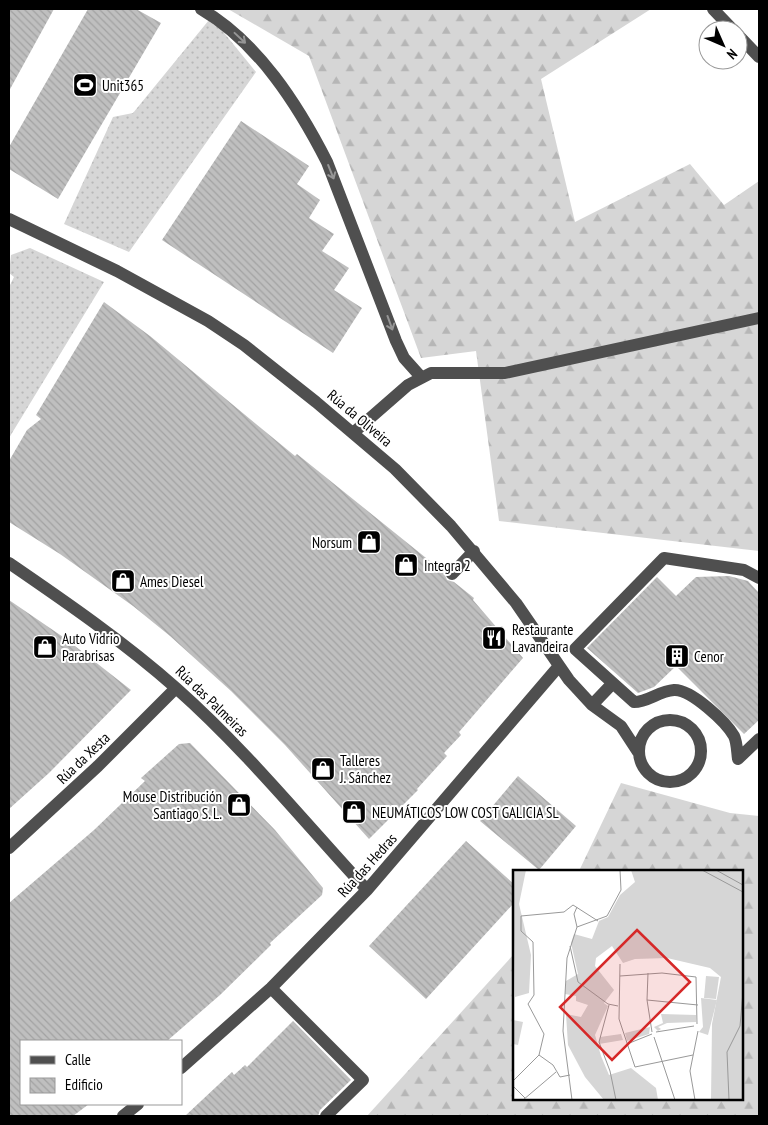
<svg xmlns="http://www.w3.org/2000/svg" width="768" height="1125" font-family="'PT Sans Narrow',sans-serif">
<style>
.forest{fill:url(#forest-firs)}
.garden{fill:url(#garden-dots)}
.building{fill:url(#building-back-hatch)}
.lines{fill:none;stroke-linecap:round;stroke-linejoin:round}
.minor{stroke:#4f4f4f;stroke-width:12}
.oneway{stroke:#959595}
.labels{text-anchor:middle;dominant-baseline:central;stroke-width:4;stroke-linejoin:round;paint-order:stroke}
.poi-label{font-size:15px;fill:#000;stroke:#fff;text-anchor:start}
.street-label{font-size:15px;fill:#000;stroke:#fff}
.inset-road{fill:none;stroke:#999;stroke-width:1}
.view{fill:#d62828;fill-opacity:0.15;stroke:#d62828;stroke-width:2.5}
.inset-edge{fill:none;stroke:#000;stroke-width:2.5}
</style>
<defs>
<pattern id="forest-firs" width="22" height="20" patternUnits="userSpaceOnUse" patternTransform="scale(1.25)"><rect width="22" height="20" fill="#d6d6d6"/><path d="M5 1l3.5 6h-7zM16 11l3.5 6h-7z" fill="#b6b6b6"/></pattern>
<pattern id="garden-dots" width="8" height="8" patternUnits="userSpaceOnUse" patternTransform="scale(1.25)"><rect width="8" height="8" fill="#d6d6d6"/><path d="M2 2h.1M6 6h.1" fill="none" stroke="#b6b6b6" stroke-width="1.8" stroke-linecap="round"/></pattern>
<pattern id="building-back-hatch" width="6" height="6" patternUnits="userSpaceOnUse" patternTransform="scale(1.25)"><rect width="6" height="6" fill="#bfbfbf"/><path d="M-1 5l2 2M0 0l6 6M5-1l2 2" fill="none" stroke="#a2a2a2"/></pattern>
</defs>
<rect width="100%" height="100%" fill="#fff"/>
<path class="forest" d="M228,9h423l-110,70 34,143 115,-58 34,41 35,-24v370l-260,-30 -23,-170 -55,7 -112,-302z
M621,783l109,30 29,3v300h-392l147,-162v145h228v-228h-163z"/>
<path class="garden" d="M209,20l7,3 40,49 -127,180 -65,-28 49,-107 20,-4z
M30,248l74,34 -95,156v-151l5,-10 -5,-4 2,-18z"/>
<path class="building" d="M9,9h45l-45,82z
M88,9h48l25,14 -103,176 -49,-30v-22z
M241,121l68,45 -12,18 23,16 -11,18 25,16 -12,17 27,17 -15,22 28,18 -29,45 -171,-113z
M104,302l46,34 106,88 39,32 2,-2 139,112 8,7 3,7 7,2 20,16 -1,2 50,58 -64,74 2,3 -17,18 3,3 -30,33 1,1 -49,49 -84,-94 -54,-54 -61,-55 -37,-30 -73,-52 -51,-32v-61l18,-31 14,-11 -5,-4z
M729,576l19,5 11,12v127l-15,14 -68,-68 -22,21 -16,6 -51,-45 70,-71 19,19 20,-19z
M9,600l57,39 65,51 -82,83 -40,36z
M190,743l85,87 48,58 -1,7 -52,48 1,2 -51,50 -53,46h-146v63h68l-16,12h-64v-213l85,-73 51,-49 -4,-3 38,-34z
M518,776l58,50 -37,44 -59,-49z
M466,841l48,43v19l-88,96 -57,-53z
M293,1021l58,59 -31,30 -2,6h-133l47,-44 2,3 11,-10 2,2z"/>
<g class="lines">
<path class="minor" d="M201,9c57,33 97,96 126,153l69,179 8,17 17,19
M713,9l20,21
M738,35l21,22
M9,219l108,52 91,50 36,24 72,57 79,67 56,57 65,77 53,77 23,25 29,21 17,26
M353,433l55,-48 23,-12h74l254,-55
M9,563c57,39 115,79 167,125 70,62 128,134 191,202
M452,574l22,-23
M759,578l-15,-8 -80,-12 -89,91 59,53c14,0 25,-11 40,-12 17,-1 52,32 60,46 3,6 3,16 4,23l21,-20
M592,705l20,-21
M639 751a31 31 0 1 1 62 0a31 31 0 1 1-62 0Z
M9,848l89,-82 78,-78
M271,988l92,92 -37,36
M181,1068l90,-80 96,-98 192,-224
M123,1116l15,-12"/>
</g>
<defs><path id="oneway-shaft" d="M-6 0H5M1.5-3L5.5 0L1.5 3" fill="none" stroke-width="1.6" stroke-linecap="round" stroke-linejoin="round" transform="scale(1.25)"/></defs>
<g class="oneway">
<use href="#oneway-shaft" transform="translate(240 38) rotate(43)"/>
<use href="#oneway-shaft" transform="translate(331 172) rotate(68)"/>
<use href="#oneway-shaft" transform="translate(390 323) rotate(70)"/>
</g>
<defs>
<symbol id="stadium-square" viewBox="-11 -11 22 22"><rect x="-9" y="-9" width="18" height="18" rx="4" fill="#000" stroke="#fff"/><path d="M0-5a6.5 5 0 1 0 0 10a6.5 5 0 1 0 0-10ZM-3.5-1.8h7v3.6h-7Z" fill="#fff"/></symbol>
<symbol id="shop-square" viewBox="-11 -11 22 22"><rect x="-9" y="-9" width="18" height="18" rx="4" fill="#000" stroke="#fff"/><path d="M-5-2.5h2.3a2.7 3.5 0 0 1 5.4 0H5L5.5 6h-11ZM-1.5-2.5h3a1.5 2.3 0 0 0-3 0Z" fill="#fff"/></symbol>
<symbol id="restaurant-square" viewBox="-11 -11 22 22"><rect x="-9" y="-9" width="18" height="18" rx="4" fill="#000" stroke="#fff"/><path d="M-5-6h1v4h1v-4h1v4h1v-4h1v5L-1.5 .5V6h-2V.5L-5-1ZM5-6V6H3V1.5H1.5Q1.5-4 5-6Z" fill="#fff"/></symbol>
<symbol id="building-square" viewBox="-11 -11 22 22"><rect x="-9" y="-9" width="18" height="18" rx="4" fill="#000" stroke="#fff"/><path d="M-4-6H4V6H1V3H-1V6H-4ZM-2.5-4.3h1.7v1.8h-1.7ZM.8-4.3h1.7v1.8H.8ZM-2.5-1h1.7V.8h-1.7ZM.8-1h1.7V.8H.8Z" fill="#fff"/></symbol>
</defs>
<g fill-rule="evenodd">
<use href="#stadium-square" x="71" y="71" width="28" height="28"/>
<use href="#shop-square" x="355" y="528" width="28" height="28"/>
<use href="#shop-square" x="392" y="551" width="28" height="28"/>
<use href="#shop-square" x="109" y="567" width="28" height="28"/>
<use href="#restaurant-square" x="480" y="624" width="28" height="28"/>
<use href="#shop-square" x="31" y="633" width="28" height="28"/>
<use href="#building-square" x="663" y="642" width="28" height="28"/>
<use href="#shop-square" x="309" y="755" width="28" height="28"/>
<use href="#shop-square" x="225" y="791" width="28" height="28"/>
<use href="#shop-square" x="340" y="798" width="28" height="28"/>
</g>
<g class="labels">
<g class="poi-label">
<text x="102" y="85">Unit365</text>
<text x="352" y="542" text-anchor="end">Norsum</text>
<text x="424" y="565">Integra 2</text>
<text x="140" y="581">Ames Diesel</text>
<text x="512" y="629">Restaurante<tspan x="512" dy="17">Lavandeira</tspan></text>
<text x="62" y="638">Auto Vidrio<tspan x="62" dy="17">Parabrisas</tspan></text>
<text x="694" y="656">Cenor</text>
<text x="340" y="760">Talleres<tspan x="340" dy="17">J. Sánchez</tspan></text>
<text x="222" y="796" text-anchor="end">Mouse Distribución<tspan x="222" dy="17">Santiago S. L.</tspan></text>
<text x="372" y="812">NEUMÁTICOS LOW COST GALICIA SL</text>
</g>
<g class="street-label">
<text transform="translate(360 418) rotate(40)">Rúa da Oliveira</text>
<text transform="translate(212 701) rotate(44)">Rúa das Palmeiras</text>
<text transform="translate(83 758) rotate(-44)">Rúa da Xesta</text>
<text transform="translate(367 865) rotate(-48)">Rúa das Hedras</text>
</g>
</g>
<g transform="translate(513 870)">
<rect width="230" height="230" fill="#fff"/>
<path d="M0,0h13l-7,34 12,51 -2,38 -14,4zM118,0h112v230h-32l1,-76 9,-47 -11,-9 -43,-10 -32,1 -12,4 -11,-17 -16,12 -1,8 19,24 -10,13 4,3 -13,29 6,21 8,19 22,-7 25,20 2,12h-54l-19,-23 -17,-32 -2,-31 15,3 7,-12 -12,-4v-5l-11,-2 1,-13 12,-7 -7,-31 3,-9 18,5 7,-18 9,-4 12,-22 15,-13zM148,144l35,1v7l-29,1 -9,4 3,2 -3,2 -4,-4 9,-4z" fill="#d6d6d6"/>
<path d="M188,128l16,2 -9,35 -9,-3 4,-5zM137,157l-1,7 -22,7 -2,-8zM108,164l2,6 -24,4 1,-7z" fill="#d6d6d6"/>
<path d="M193,106l13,1 -3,22 -12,-1zM0,150l10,2 -5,23 -5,-1z" fill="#d6d6d6"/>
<path class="inset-road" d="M189,0l41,22M203,0l27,15M64,37l-3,7 3,13M57,76l8,36 30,22 10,2M107,94l-1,55 16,48 58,-12M135,103l-1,27 5,32M107,106l42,-3 34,4 1,47M134,130l51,5M96,135l-10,37 11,29 6,29M143,162l38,-6M141,167l21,63M114,174l25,-10M26,185l14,10 7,12 10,-2M0,211l26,-26 5,-21 -16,-30 6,-9 -1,-53 -12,-11v-15l43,-4 9,-7 25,16M0,216l12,12M10,230l33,-28M59,230l-9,-69 4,-73 10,-31 30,-11 14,-26 -1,-20M182,230l-5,-29 8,-40M216,230l-2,-48 13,-26 3,-34"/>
<path class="view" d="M124,60l53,52 -78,78 -52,-53z"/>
<rect width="230" height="230" class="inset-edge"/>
</g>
<rect width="768" height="1125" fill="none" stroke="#000000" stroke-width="20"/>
<rect x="20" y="1040" width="162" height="65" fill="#ffffff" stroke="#999999"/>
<rect x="30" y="1056" width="25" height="8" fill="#4f4f4f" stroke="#999999"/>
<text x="65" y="1065" font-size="15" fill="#000000">Calle</text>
<rect x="30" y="1078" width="25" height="15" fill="url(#building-back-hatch)" stroke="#999999"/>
<text x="65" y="1090" font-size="15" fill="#000000">Edificio</text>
<g transform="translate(723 45) rotate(135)"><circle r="24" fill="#ffffff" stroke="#999999"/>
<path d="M0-4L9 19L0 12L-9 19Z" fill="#000000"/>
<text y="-8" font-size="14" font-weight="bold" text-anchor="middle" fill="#000000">N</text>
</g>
</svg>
